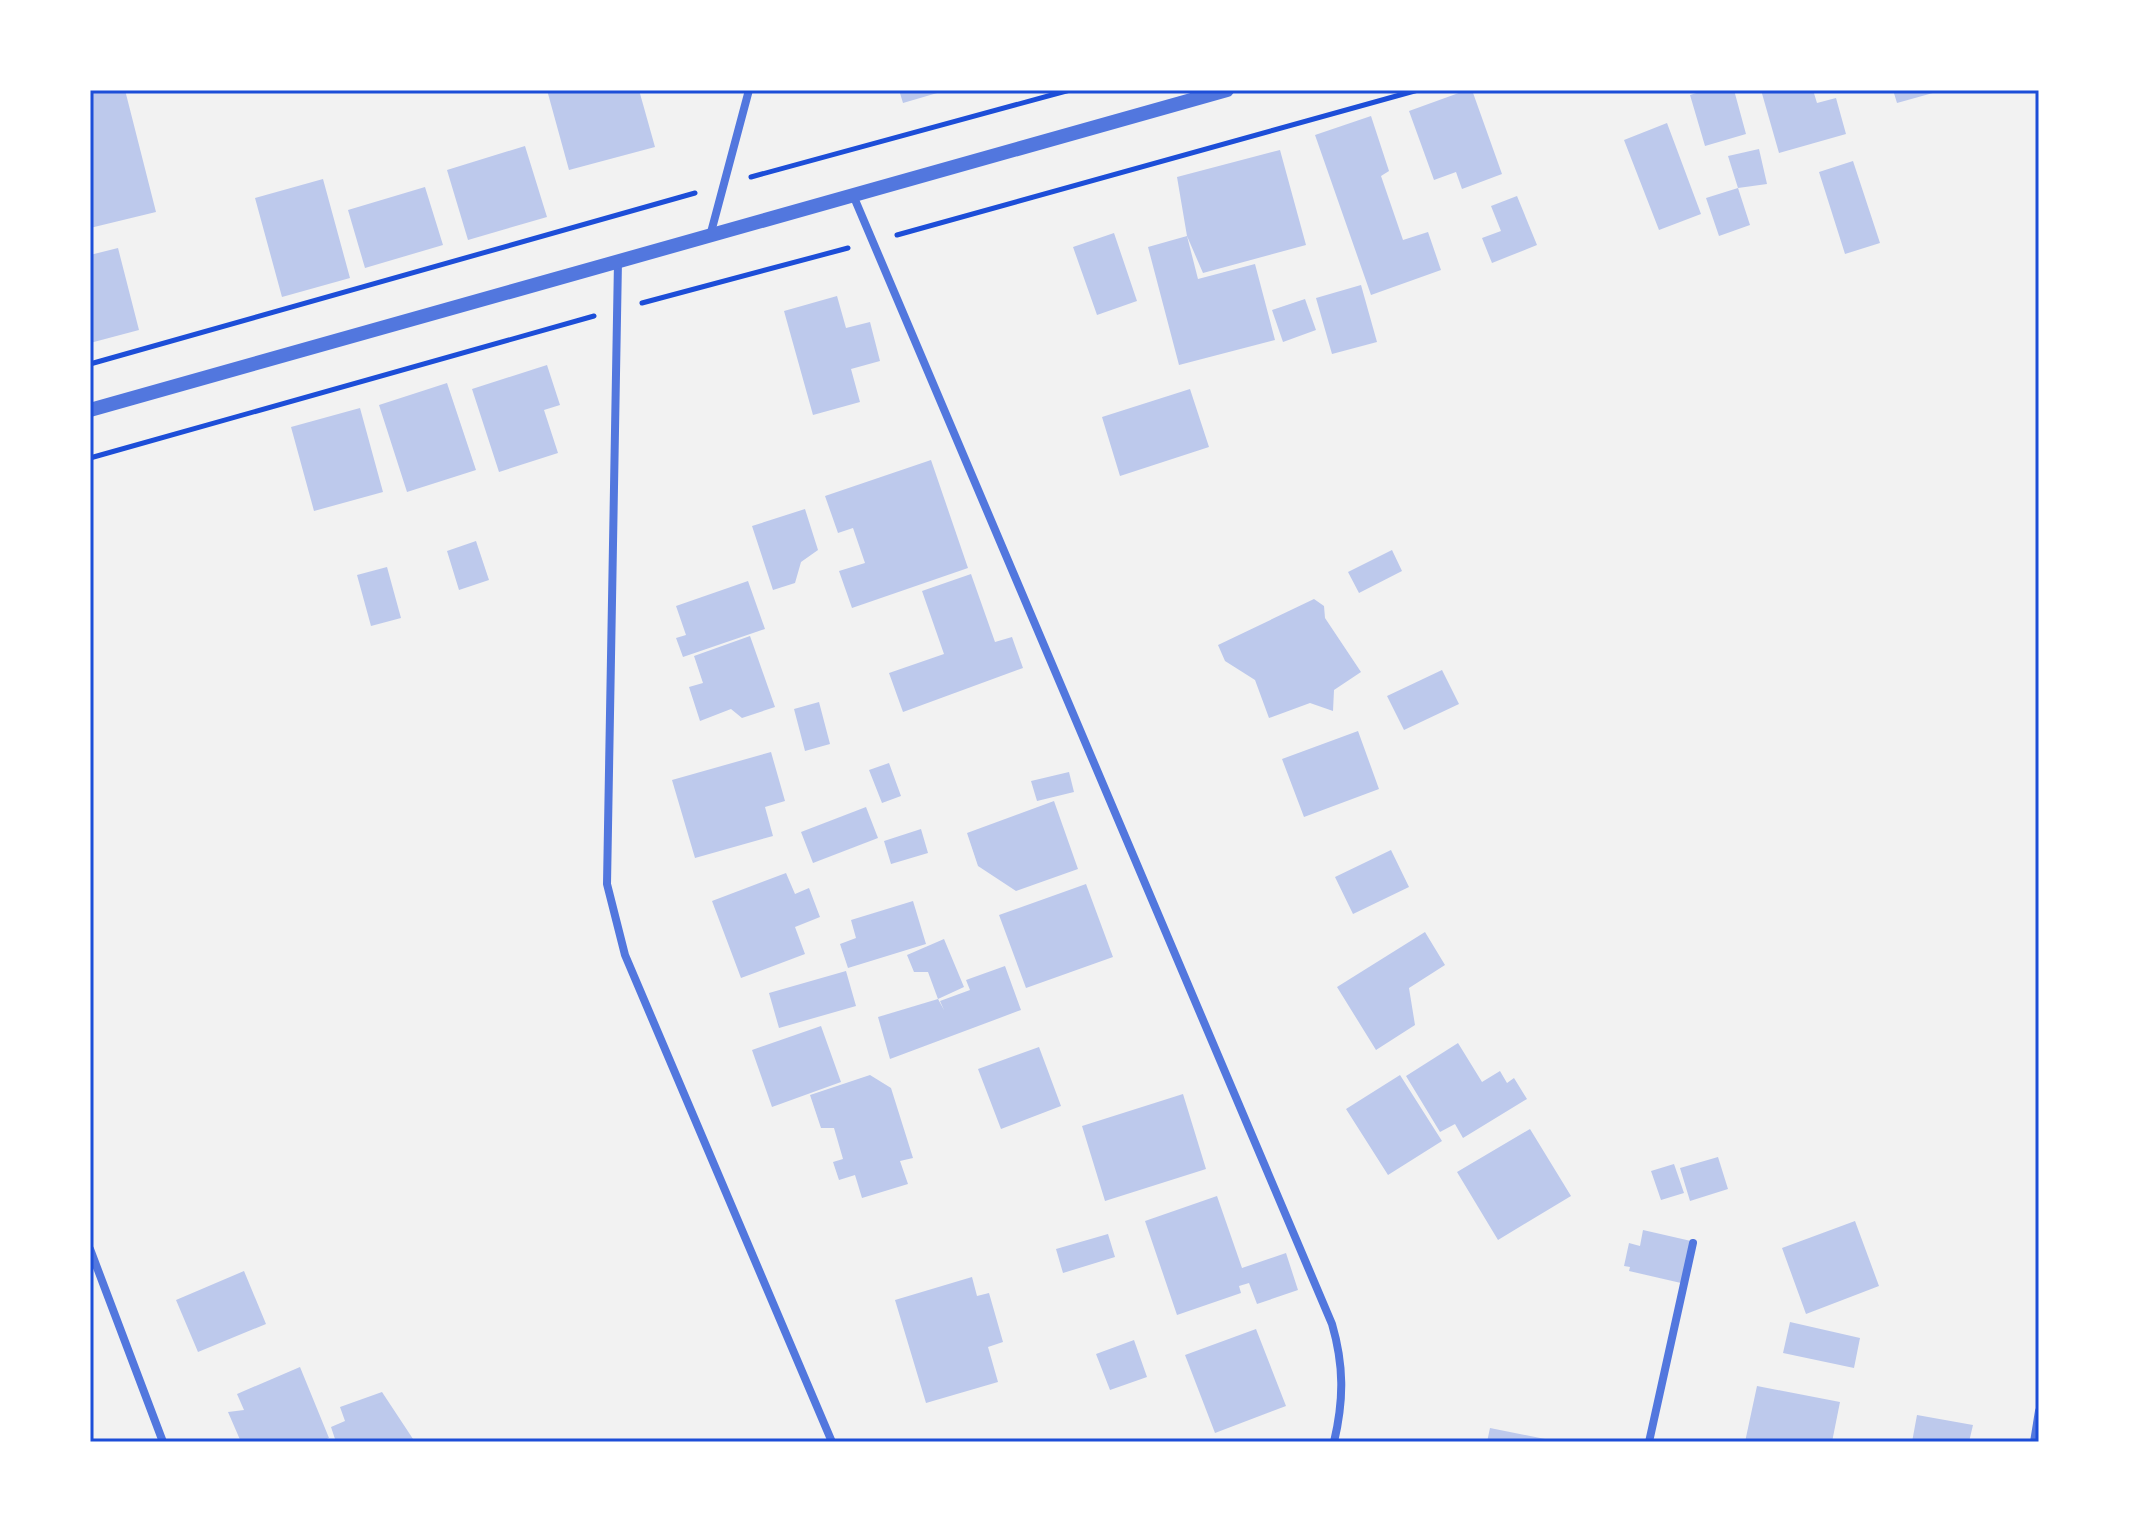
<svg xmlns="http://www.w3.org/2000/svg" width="2129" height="1532" font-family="Montserrat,sans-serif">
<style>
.building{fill:#bdc9ec}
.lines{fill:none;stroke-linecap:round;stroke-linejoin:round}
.path{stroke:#1d4ed8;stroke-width:5}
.minor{stroke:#5277de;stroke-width:8}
.tertiary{stroke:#5277de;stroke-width:14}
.neatline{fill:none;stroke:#1d4ed8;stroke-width:3}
</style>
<rect width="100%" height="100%" fill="#f2f2f2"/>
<path class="building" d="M90,90h35l31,122 -66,16z
M547,90h92l16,57 -86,23z
M899,90h45v1l-41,12z
M1467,90h5l30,84 -40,15 -6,-17 -22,8 -25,-69z
M1706,90h28l12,44 -41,12 -15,-51z
M1761,90h52l4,13 19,-5 10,36 -67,19z
M1893,90h47v1l-43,12z
M1371,116l18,55 -8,5 22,64 25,-8 13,38 -70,25 -56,-160z
M1667,123l34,91 -42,16 -35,-90z
M525,146l22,71 -79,23 -21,-70z
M1759,149l8,35 -29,4 -10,-32z
M1280,150l26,95 -103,28 -16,-37 -10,-59z
M1853,161l27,82 -35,11 -26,-82z
M323,179l27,99 -68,19 -27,-99z
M425,187l18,58 -78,23 -17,-58z
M1738,188l12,37 -31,11 -13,-38z
M1517,196l20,49 -45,18 -10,-25 19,-7 -10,-25z
M1114,233l23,68 -40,14 -24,-68z
M1187,236l11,43 57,-15 20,76 -96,25 -31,-118z
M118,248l21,82 -49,13v-88z
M1361,285l16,57 -45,12 -16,-56z
M837,296l9,32 24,-6 10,39 -29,8 9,33 -47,13 -29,-104z
M1305,299l11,31 -33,12 -11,-32z
M547,365l13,40 -16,5 14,43 -59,19 -27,-83z
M447,383l29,87 -69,22 -28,-87z
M1190,389l19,58 -89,29 -18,-59z
M360,408l23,84 -69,19 -23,-84z
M931,460l37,108 -116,40 -13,-37 26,-8 -12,-35 -15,5 -13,-37z
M805,509l13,41 -17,12 -6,21 -22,7 -21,-64z
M476,541l13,39 -30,10 -12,-39z
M1392,550l10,21 -43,22 -11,-21z
M387,567l14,51 -30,8 -14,-51z
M971,574l24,68 17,-5 11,31 -120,44 -14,-39 55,-19 -22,-63z
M748,581l17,48 -82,28 -7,-19 10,-3 -10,-29z
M1314,599l10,7 1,12 36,54 -27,18 -1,21 -23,-8 -41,15 -14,-38 -30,-19 -7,-16z
M750,636l25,71 -33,11 -11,-9 -31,12 -11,-34 14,-4 -9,-27z
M1442,670l17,34 -55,26 -17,-34z
M819,702l11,42 -25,7 -11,-42z
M1358,731l21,58 -75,28 -22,-58z
M771,752l14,49 -20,6 8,29 -78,22 -23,-78z
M889,763l12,33 -19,7 -13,-33z
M1069,772l5,20 -37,9 -6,-20z
M1054,801l24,68 -62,22 -38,-25 -11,-33z
M866,807l12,31 -65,25 -12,-31z
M921,829l7,24 -37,11 -7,-23z
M1391,850l18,37 -56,27 -18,-37z
M786,873l9,21 14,-6 11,29 -25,10 10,27 -64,24 -29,-77z
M1086,884l27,73 -87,31 -27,-73z
M913,901l13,43 -78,24 -8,-24 16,-6 -5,-18z
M1425,932l20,33 -36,23 6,37 -39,25 -39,-63z
M944,939l20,48 -26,12 -10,-27h-14l-7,-17z
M1005,966l16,44 -131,49 -12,-42 60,-18 6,11 -4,-9 30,-11 -4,-10z
M846,971l10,35 -77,22 -10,-35z
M821,1026l20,56 -69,25 -20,-57z
M1458,1043l24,39 18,-11 7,12 7,-5 13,21 -64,39 -8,-14 -15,8 -34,-56z
M1039,1047l22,59 -60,23 -23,-60z
M870,1075l21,13 22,70 -13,3 8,23 -46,14 -7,-23 -16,5 -6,-18 10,-3 -9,-31h-13l-11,-33z
M1400,1075l42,66 -54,34 -42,-66z
M1183,1094l23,75 -101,32 -23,-75z
M1530,1129l41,67 -73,44 -41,-68z
M1718,1157l10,32 -38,12 -10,-33z
M1674,1164l10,29 -23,7 -10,-29z
M1217,1196l25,72 44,-15 12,37 -41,14 -8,-21 -10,3 2,7 -64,22 -32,-94z
M1855,1221l24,65 -73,28 -24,-66z
M1643,1230l48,11 -10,42 -52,-12 1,-4 -6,-1 5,-23 11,3z
M1108,1234l7,23 -52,16 -7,-24z
M244,1271l22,53 -68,28 -22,-52z
M972,1277l5,19 12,-3 14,49 -15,5 10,35 -72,21 -31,-103z
M1790,1322l70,16 -6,30 -71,-15z
M1256,1329l30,77 -71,27 -30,-78z
M1134,1340l13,37 -37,13 -14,-36z
M300,1367l29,71 -9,4h-79l-13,-30 16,-2 -7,-16z
M1757,1386l83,16 -8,40h-87z
M382,1392l33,50h-79l-5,-15 14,-6 -5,-14z
M1917,1415l56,10 -4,17h-57z
M1490,1428l65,13v1h-68z"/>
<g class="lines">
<path class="path" d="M751,177l319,-87
M897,235l521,-145
M642,303l206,-55
M90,364l605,-171
M90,458l504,-142"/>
<path class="minor" d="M853,195l479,1129c12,41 12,76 2,118
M710,236l39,-146
M618,261l-11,623 18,71 207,487
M90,1249l73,193
M1649,1442l44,-199
M2034,1442l5,-31"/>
<path class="tertiary" d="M90,410l1137,-320"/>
</g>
<rect width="2129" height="1532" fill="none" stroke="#ffffff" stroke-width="184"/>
<rect x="92" y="92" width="1945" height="1348" class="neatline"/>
</svg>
